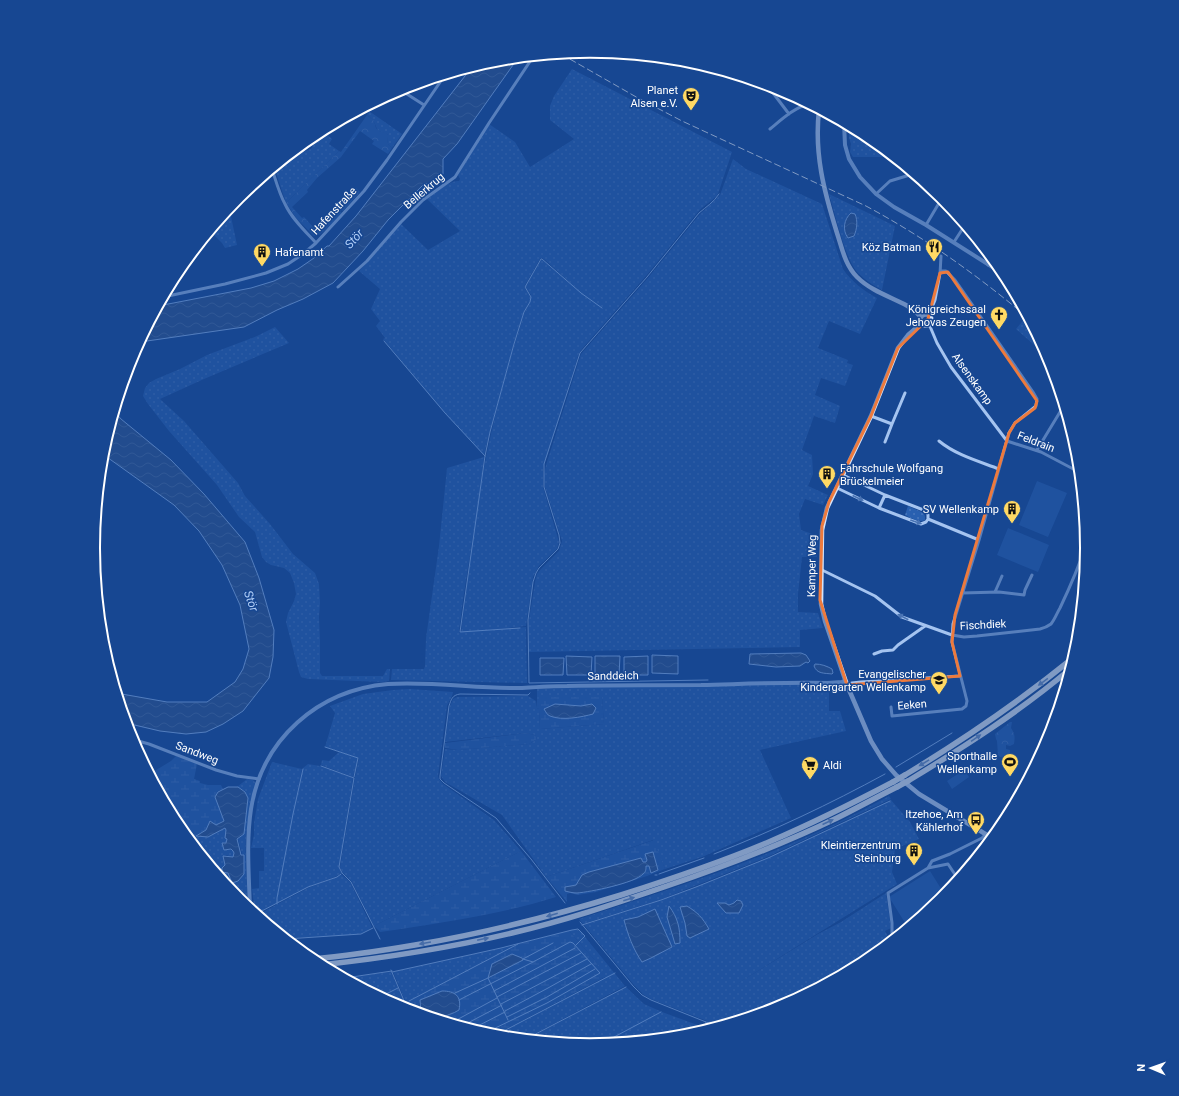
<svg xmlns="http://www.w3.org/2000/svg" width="1179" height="1096" font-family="Roboto,sans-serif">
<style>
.green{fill:url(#green-dots);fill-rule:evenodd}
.forest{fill:url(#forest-crowns)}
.wetland{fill:url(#wetland-marsh);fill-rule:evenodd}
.pitch{fill:#2960b0}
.water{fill:url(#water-waves);stroke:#98bef3}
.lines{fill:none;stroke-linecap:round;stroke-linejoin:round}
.stream{stroke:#98bef3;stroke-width:1}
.minor{stroke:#a5c4f0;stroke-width:3}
.tertiary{stroke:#a5c4f0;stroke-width:4}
.secondary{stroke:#d3e3fb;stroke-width:4.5}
.motorway{stroke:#fff;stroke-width:5.5}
.rail{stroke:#fff;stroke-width:1;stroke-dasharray:7 3;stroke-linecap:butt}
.motorway-bridge{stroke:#fff;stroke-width:5.5}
.oneway{fill:#4973b3}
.oneway2{fill:#7f9ac3}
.marked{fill:none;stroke:#ed7a3d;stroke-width:3;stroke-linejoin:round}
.labels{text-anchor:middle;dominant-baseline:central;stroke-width:3;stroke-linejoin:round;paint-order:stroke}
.poi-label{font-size:11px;fill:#fff;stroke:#174792;text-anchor:end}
.street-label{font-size:11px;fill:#fff;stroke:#174792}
.water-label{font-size:12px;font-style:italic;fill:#b1cef7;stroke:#174792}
.rim{fill:none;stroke:#fff;stroke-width:2}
</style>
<defs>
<pattern id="green-dots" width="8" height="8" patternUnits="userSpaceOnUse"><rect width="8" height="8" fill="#2960b0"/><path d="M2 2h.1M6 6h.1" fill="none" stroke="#4978bc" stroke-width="1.8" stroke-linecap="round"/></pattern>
<pattern id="forest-crowns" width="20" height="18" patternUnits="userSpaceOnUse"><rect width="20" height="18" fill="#2960b0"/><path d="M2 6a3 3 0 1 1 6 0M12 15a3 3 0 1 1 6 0" fill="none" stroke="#4978bc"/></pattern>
<pattern id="wetland-marsh" width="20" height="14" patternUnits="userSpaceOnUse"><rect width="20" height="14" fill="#2960b0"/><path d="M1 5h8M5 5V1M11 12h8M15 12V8" fill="none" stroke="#4978bc"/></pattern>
<pattern id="water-waves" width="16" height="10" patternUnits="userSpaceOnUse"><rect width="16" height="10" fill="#2f538a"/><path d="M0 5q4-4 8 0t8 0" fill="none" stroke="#4e6d9c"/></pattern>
</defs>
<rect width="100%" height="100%" fill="#174792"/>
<path class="green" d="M572,69l160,83 -14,42c-5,7 -14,11 -20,18l-52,64 -65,74 -3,6 -35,112v19l16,55 -2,7 -18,17 -6,11 -7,49 -48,5 48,-4 1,56 -136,-3 1,-11h32l1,-3 1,-28 13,-92 8,-78 37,-11 -6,47c8,-55 21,-108 37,-161 3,-9 6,-19 9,-29 3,-7 8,-12 7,-19l-6,-8 16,-27h2l38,33 -36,-33 -3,-2 -2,1 -16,28 7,10 -1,5 -6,10 -10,31 -24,88 -6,24 -39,-42 -62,-74 2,-1 -9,-12 4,-5 -9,-12 9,-20 -21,-18 42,-47 27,26 32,-19 -33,-32c8,-5 22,-19 32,-18l1,-2 -2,-4 31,-51 26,18 15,25 44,-28 -24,-19v-14l4,-10zM475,523l-14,110 -2,-1 4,-32z
M369,111l33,23 -10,14c-6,-5 -4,-5 -4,-13 -3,-3 -6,-2 -9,-4 -3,-2 -3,-6 -5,-9 -2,-3 -4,-5 -7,-7z
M849,126l17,9 25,21 -8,1h-30l-3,-5 1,-8 -2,-6z
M323,131l9,8 -3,5 10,7 -53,52 -12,-36 11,-9 26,-9 3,-6 -2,-7z
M733,159l13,10 76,35 21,65c8,12 21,22 34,29l-17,36 -31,-13 -11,27 30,12 -1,3 6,2 -8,21 -24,-8 -6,17 25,11 -5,17 -21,-7 -12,34 10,5 1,19 -5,12 20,9 -5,10 -18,-6 -6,15 2,16 17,6 -1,21h-15l-4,37v18l20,1 5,15 -23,2v17l-271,5v-32l6,-38 2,-8 4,-5 18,-18 3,-10 -17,-54 -1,-12 2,-10 35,-111 67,-76 52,-64 20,-19z
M829,194l66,32 -13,64c-9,-5 -17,-10 -25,-18 -12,-14 -22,-58 -28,-78z
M229,207l8,38 -12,3 -3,-5 -12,-12z
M1025,318l4,3 19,36 -32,-28z
M275,327l14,16 -85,36 -44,20 24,22 54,62 7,13 25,28 23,30 22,19 4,11 1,19 -1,14 1,24v32l2,3h61l4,-7h3l-1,12 -7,1 -74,-3 -7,-2 -2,-5 -13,-50 2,-9 6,-12 2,-7 -2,-11 -4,-10 -6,-5 -13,-3 -5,-3 -4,-5 -7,-25 -16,-15 -22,-32 -48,-54 -21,-27 -5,-8 2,-8 4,-5 7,-4 24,-10 27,-14 50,-19z
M908,506l16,7 1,4v3c-6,3 -14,-2 -20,-5z
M816,684l27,2 2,4 -16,2v19h11l6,20 -86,19 31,68 -89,39 -37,12 -12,-29 -107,37 -44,-62 -57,-33 -4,-6 4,-27 13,1 71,-6 8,-5 -2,-4 -10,-2 -80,9 5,-36 3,-7 4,-2 71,-1 8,5 1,7 2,1 1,20 64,-5 -2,-27h-65v-8l57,-2z
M410,689l43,3c0,3 -4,10 -6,14l-9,70 1,3 4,5 51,36 27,31 -147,75 -22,-44 -10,-10 -2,-5 15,-90 4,-19 -34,-11 10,-34 -5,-7 33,-12 30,-4z
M339,752l19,6 -5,19 -32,-12 1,-5 7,1z
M272,762l30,7 -9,45 10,-46 5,-4 12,2 33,12 -14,89 2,6 -4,3 -29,11 -52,27 -1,-1 -3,-24 7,-1v-17h5v-23h-13l3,-13v-12l4,-24z
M247,779l6,1 3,3c-4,14 -7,28 -9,43 -3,27 0,55 1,81l-10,-8 -47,-57 4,-6 13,1 17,-9 1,3 -1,7 2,1 -1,3 -4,1 2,7h7l2,1v6h-3l-3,-2 -4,1 2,9 -3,3v4l6,1 4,10 6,-2 6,-7v-19l-2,-1 -4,-15 6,-5 4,-36 -3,-7 -8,-4z
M889,796l2,3 -124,58 -105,42 -79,25 -4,-5c83,-27 168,-54 247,-91 22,-10 42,-21 63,-32z
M891,800l19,22 9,17 -24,10 -3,23 5,12 -178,111 99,-61 23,-12 45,-29 5,35 -6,3 5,9 -6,4 1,2 -20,15 -86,46 -66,20 -6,-3v-3l-56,-22 -7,-4 -10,-10 -50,-60c37,-12 75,-23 112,-38 67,-25 131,-56 195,-87zM669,907l6,7v30zM655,909l5,13 -18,40c-10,-13 -14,-27 -18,-42l14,-3z
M341,874l9,8 22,45c-7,6 -13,7 -22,8l-65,3 -28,-23 51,-27 29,-11z
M572,930h6l3,2 44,54 -100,53 -31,-3 111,-58 -11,-19 -25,-28z
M517,945l-108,56 5,11 -5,-2 -16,-38z
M391,972l7,16 -18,9 -35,-19z
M626,987l18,17 18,8 41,15 -17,8 -97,10 -62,-6z
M398,988l10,22 -9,-3 -18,-10z"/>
<path class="forest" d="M367,115l7,6 2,7 3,3 7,2 2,2c0,8 -2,8 4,13l-4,6 -16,-10 2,-3 -14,-10 -19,26 -24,21 -10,12 1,2 -16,15 10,11 2,-1 10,11 8,-2 34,-38 4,4 -17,19 -1,-1 -2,1 2,2c-6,6 -19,23 -28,23l-17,-17 -11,-16 53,-52 2,1z
M1010,722h2l-1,6c4,6 4,9 3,16l-4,2 -4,-1v4l4,1v6l-10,1 -2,-2 -1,-14 -1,-2 -1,-5z"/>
<path class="wetland" d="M537,697h65l2,27 -64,5 -1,-20 -2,-1z
M525,733l10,2 2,4 -8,5 -71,6 -13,-2v-5z
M176,756l21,8 -3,15 6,2v2l8,2h13l2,4 -5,2 -3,6 9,23 -8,5 -6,-4 -4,9 -11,6 -4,6 -15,-18 -15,-28 -8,-24 18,-11z
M654,840l11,29 -18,7 -51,16 -18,3 -8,-2 -3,1v8l-21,-25zM641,858l2,4h3l1,-2 11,11 -7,2 -2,-7h-3c0,3 0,6 -3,8 -7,7 -57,20 -67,19 -3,-1 -8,-4 -11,-6l11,-2 6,-10 7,-3z
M521,851l35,46c-57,18 -118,26 -176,35l-6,-6z
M569,931l25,28 11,18 -112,59 -53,-17 4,-2 10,-4 -31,-14 -3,1 -1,4 2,10 -7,-2 -5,-11 110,-57zM511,954l11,4 1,2 -35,17 4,-13z"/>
<path class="pitch" d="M1037,481l30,12 -19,44 -29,-12z
M1008,528l41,17 -11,27 -41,-17z
M964,770l5,7 -17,12 -5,-8z
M930,871l15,24c-10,12 -25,22 -38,31l-18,-29z"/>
<path class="water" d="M518,58l-61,86 -14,15v15l-8,10h-11l-36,36 -25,31 -30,32 -30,16 -26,11 -33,17 -104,15 -2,1 20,-37 93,-18 23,-7 24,-12 16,-11 13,-12h2l27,-30 116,-149 21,-6z
M851,213l4,1c3,7 2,15 -1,22l-6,2c-6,-8 -4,-19 3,-25z
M114,411l7,8 50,41 33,34 41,48 14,36 15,52 -1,27 -4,21 -26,33 -20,13 -17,8 -20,2 -26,-3 -34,-8 -10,-30 51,9h40l28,-20 8,-13 6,-20 -9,-44 -18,-40 -23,-34 -25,-26 -70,-50 -2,-3z
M801,653l5,2 4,6 -2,2 -2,-1 -6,4 -24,1 -27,-3 1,-10z
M652,655l26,1v18l-26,-1z
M566,656l26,1 -1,18h-24z
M595,656h25l-1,19h-24z
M648,656v19h-24v-18z
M540,658h24l-1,17h-23z
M815,664c6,0 12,2 17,5l1,4 -1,1c-8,-1 -15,0 -18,-8z
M555,704l26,2 11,-2 4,4 -3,6c-11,3 -31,7 -43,2 -3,-1 -4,-4 -6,-7z
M228,787h10l7,5 3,6 -4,36 -7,5 4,16h3v19l-6,7 -6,2 -4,-10 -6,-1v-4l3,-3 -2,-9 10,1 1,-4 -1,-2 -2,-2 -7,1 -2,-7h4l1,-4 -2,-1 1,-8 -1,-2 -17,9 -12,-1 10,-6 4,-9 6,4 8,-4 -9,-24 3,-5z
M653,852l5,18 -7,3 -2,-7h-3c0,3 0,6 -3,8 -8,9 -53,18 -66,19 -4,0 -8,-1 -12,-2v-4l11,-2 6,-10 7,-3 52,-14 2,4h3l1,-2 -2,-6z
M737,900l4,1 2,4 -4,8h-13l-9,-10h8l4,2 5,-2z
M669,906c9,12 11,22 11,37l-5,1 -8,-27z
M687,906c11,7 15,11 22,23l-19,9 -3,-2 -2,-13 -5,-16z
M655,909l17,38 -21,11 -9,4c-9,-13 -14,-27 -18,-42l14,-3z
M512,954l10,4 1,2 -35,18 4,-14z
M442,991c13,0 20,5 17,19 -6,4 -13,5 -19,9l-19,-5 -1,-14z"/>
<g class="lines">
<path class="stream" d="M384,341l61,72 40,43
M520,628l-60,4 25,-176 5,-24 24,-88 10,-32 6,-10 1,-5 -6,-10 16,-28h1l39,34 21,15
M708,680l-179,3 -1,-63 5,-38 3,-9 3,-5 19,-19 2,-6 -1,-8 -15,-48v-23l36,-111 67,-76 52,-64c7,-6 15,-11 20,-19
M530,693l-2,2 -68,-1c-8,1 -9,6 -11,12l-9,70v3l4,4 52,35 35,41 34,44
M325,747l33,11 -4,19
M321,766l33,12 -15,89 3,6 9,9 29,57
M896,767l56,-34
M714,854c59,-23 116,-50 171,-80
M659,874l45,-16
M655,875h2
M277,904v-6l16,-84 10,-45
M256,914l52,-27 29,-10 4,-3
M580,922l53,64 9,9 9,5 55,22v2
M582,925l79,-25 35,-13 72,-29 122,-57
M286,939l75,-5 12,-6
M533,962l-10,-3 30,-16
M391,970l17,40
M392,972l109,-24 71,-18 6,-1 7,7 -10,10
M345,978l47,-7
M494,991l81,-43
M455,993l33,-15 20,42
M380,997l18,-9
M497,997l84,-44
M459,1000l74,-38 37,-20 3,1 27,30 -53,30 -62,30
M409,1001l109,-57
M501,1004l86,-45
M505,1011l43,-23 43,-24
M507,1017l40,-20 48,-28
M706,1022l11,4
M451,1023l46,-25
M462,1026l40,-21
M472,1029l33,-17
M695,1033l9,-5
M494,1036l121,-63
M526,1039l100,-52
M601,1044l60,-32"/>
<path class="minor" d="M767,85l22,29
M399,89l25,16
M770,129c11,-9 24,-21 38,-25
M272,169c4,12 7,24 13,35 7,15 20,27 31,39
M876,194l14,-13 23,-7
M926,225l16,-27
M954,242l11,-17
M988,265l4,-6
M940,274l1,-18
M338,287l29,-26 34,-39 22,-22 32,-23 34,-54 44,-66
M163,297l62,-13 41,-11 22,-9 15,-10 13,-11 48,-52 23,-31 58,-85
M929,324l8,19 14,24 56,74
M871,416l21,8 13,-31
M939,441c17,14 39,20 60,28
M1007,441l34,11 38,20
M885,442l7,-18
M1037,450l23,-38 2,-1 3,1
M837,488l42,20 42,16 5,-2 2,-3v-4l-2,-4 -41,-16 -42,-20
M879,508l6,-13
M928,519l51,21
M822,570l53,26 27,21 50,18 12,2 13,-1 63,-7c4,-1 7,-2 11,-5 4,-5 6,-11 9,-16 10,-21 19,-42 26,-63
M995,592l7,-16
M962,593l37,-1 25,3 1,-5 7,-15
M874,654l8,-3 11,-1 5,-5 27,-19
M847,685l5,-2 9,-1 99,-6
M891,707l1,9 70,-7 4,-3 1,-5 -15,-59 1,-18 26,-84 30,-107 6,-10 21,-17 1,-7 -4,-7 -64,-92 -14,-20 -9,-9h-4l-2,2 -5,27 -6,15
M131,739l18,5 67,26 21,6 22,3
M928,868l20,-4 10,15
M892,933v-10l-4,-30 40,-25 4,-7 18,-7 32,-16 4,-4"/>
<path class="tertiary" d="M844,123l1,22 4,14 11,18 16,17 18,13 32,18 79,50
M250,910c-1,-34 -4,-68 1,-101 11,-70 67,-119 137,-125 45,-3 90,5 134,4 15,-1 30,-2 45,-2 45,-1 89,-1 134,-1 42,-1 84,-3 127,-2l14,-1 3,-1"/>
<path class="secondary" d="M819,110c-5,44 5,81 18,123 5,15 8,32 20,44 13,13 31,19 47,27 6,3 12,8 17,13
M920.5 320a5.5 5.5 0 1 1 11 0a5.5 5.5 0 1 1-11 0Z
M922,323l-14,12 -10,13 -27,68 -44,92 -5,22 -1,74 4,17 22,64 24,56 11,18 14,16 23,19 73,44"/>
<path class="motorway" d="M905,775c58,-35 115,-74 168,-117
M908,781c56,-34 111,-69 161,-111
M311,959c35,-3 69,-8 104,-14 70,-12 138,-29 206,-50 50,-16 101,-33 150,-54 42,-18 82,-38 122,-59
M320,965c65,-7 129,-17 192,-32 52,-12 102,-29 152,-46 59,-20 117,-42 173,-69 20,-10 40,-21 60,-31"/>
<path class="rail" d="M561,54l77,44 44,23 184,85c58,31 111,69 161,111"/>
<path class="motorway-bridge" d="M893,782l12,-7
M897,787l11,-6"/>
</g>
<defs><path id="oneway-solid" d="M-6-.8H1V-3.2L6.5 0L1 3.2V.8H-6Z"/></defs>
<g class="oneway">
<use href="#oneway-solid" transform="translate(858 498) rotate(25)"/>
<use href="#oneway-solid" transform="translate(916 522) rotate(19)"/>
<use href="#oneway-solid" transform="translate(903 617) rotate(-152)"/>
</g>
<g class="oneway2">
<use href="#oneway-solid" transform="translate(1043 682) rotate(144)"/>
<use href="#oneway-solid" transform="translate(976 738) rotate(-34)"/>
<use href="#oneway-solid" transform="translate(924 763) rotate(149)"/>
<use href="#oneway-solid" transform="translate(828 822) rotate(-24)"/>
<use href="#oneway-solid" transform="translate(629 899) rotate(-18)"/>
<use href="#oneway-solid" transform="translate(552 915) rotate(164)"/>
<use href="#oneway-solid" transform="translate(483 939) rotate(-12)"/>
<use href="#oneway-solid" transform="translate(425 943) rotate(170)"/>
</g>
<path d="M0 0H1179V1096H0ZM948,272l89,129 -2,7 -20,15 -6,10 -54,182 -3,27 8,34 -113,9 -27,-85 2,-74 7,-24 42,-86 27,-68 30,-29 12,-46z" fill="#174792" fill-opacity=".55" fill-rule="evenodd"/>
<path class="marked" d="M948,272l89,129 -2,7 -20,15 -6,10 -54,182 -3,27 8,34 -113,9 -27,-85 2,-74 7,-24 42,-86 27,-68 30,-29 12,-46z"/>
<defs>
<symbol id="theatre-pin" viewBox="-11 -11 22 30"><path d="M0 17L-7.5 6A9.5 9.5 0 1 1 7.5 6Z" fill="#ffd964" stroke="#174792"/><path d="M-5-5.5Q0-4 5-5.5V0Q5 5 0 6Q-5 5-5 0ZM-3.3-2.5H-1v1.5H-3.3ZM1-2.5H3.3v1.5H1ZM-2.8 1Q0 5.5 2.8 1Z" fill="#111"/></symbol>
<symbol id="restaurant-pin" viewBox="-11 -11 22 30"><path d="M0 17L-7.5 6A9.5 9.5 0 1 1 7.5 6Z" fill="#ffd964" stroke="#174792"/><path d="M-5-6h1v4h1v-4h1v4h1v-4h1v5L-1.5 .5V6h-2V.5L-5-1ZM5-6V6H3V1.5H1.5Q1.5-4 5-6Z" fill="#111"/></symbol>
<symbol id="building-pin" viewBox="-11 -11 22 30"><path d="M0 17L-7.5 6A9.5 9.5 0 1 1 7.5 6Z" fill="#ffd964" stroke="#174792"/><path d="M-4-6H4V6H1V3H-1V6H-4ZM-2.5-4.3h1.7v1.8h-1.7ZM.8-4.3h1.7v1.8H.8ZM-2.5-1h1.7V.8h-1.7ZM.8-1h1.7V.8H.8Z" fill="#111"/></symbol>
<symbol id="church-pin" viewBox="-11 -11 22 30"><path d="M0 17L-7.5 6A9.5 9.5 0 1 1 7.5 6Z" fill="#ffd964" stroke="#174792"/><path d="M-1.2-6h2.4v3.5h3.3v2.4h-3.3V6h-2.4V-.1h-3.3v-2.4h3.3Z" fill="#111"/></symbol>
<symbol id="school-pin" viewBox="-11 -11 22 30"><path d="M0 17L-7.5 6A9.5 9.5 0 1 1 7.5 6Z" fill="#ffd964" stroke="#174792"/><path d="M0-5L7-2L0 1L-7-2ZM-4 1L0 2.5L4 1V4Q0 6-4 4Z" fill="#111"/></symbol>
<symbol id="stadium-pin" viewBox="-11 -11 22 30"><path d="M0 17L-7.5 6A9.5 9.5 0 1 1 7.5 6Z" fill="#ffd964" stroke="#174792"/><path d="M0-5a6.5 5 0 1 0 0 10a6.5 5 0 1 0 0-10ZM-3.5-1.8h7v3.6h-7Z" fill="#111"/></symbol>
<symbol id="supermarket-pin" viewBox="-11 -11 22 30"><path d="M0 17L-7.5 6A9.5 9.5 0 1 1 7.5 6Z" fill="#ffd964" stroke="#174792"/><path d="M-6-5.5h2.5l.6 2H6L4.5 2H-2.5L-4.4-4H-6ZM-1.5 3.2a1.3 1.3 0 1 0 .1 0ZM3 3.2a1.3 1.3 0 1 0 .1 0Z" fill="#111"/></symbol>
<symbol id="bus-pin" viewBox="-11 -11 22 30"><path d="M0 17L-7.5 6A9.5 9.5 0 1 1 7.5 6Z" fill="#ffd964" stroke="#174792"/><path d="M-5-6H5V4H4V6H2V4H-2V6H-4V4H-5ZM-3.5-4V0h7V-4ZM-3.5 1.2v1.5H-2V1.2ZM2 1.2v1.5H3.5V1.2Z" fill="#111"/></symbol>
</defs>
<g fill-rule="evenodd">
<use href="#theatre-pin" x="681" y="86" width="20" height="27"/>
<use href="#restaurant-pin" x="924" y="237" width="20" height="27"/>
<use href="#building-pin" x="252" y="242" width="20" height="27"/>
<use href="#church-pin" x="989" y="305" width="20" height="27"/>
<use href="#building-pin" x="817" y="464" width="20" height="27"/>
<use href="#building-pin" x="1002" y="499" width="20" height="27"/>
<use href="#school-pin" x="929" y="670" width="20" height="27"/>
<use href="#stadium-pin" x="1000" y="752" width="20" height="27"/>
<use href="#supermarket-pin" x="800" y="755" width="20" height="27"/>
<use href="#bus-pin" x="966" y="810" width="20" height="27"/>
<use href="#building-pin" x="904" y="841" width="20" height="27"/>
</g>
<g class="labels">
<g class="poi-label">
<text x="678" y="90">Planet<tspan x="678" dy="13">Alsen e.V.</tspan></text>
<text x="921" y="247">Köz Batman</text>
<text x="275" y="252" text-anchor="start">Hafenamt</text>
<text x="986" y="309">Königreichssaal<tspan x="986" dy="13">Jehovas Zeugen</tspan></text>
<text x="840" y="468" text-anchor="start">Fahrschule Wolfgang<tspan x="840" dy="13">Brückelmeier</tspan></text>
<text x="999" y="509">SV Wellenkamp</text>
<text x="926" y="674">Evangelischer<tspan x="926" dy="13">Kindergarten Wellenkamp</tspan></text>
<text x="997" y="756">Sporthalle<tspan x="997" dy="13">Wellenkamp</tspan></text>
<text x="823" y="765" text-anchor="start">Aldi</text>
<text x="963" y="814">Itzehoe, Am<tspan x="963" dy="13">Kählerhof</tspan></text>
<text x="901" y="845">Kleintierzentrum<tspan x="901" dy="13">Steinburg</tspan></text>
</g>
<g class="street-label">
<text transform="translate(424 191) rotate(-40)">Bellerkrug</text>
<text transform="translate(334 211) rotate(-47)">Hafenstraße</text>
<text transform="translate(972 379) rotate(54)">Alsenskamp</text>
<text transform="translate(1036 442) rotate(21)">Feldrain</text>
<text transform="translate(812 566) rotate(-89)">Kamper Weg</text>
<text transform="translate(983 625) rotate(-3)">Fischdiek</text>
<text transform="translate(613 676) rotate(-1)">Sanddeich</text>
<text transform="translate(912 705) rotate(-5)">Eeken</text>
<text transform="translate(197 753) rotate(21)">Sandweg</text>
</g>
<g class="water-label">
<text transform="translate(354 239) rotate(-48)">Stör</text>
<text transform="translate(251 601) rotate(71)">Stör</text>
</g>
</g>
<path d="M0 0H1179V1096H0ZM100 548a490 490 0 1 1 980 0a490 490 0 1 1-980 0Z" fill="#174792" fill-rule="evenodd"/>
<path class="rim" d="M100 548a490 490 0 1 1 980 0a490 490 0 1 1-980 0Z"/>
<g transform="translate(1151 1068) rotate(272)" stroke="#174792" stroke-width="3" paint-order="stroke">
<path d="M0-3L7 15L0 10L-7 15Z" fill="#ffffff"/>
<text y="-6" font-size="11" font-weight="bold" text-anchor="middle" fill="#ffffff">N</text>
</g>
</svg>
